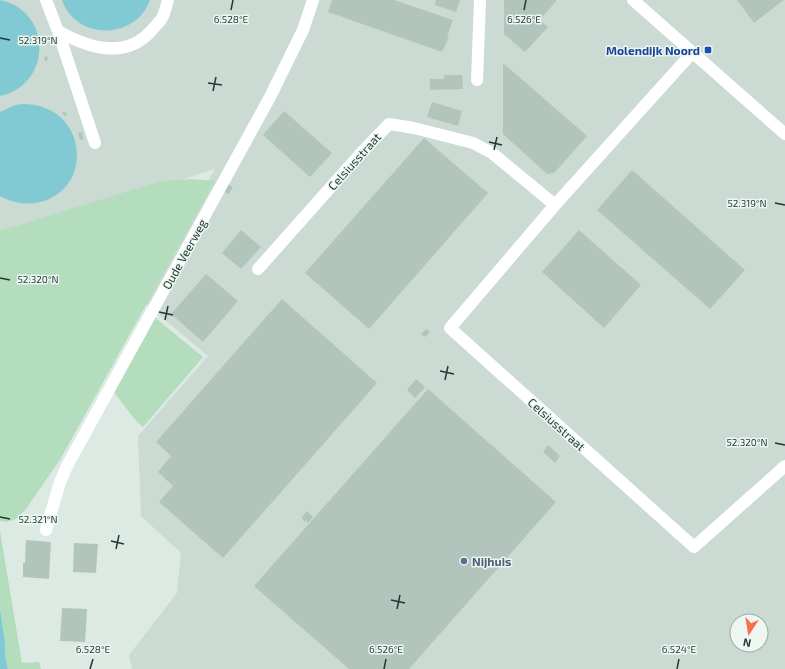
<svg xmlns="http://www.w3.org/2000/svg" width="785" height="669" font-family="'Exo 2',sans-serif">
<style>
.built{fill:#cbdad3;fill-rule:evenodd}
.green{fill:#b4ddbe}
.water{fill:#81cad3}
.building{fill:#b2c5bd}
.lines{fill:none;stroke-linecap:round;stroke-linejoin:round}
.minor{stroke:#fff;stroke-width:12}
.ticks{fill:none;stroke:#1e3a31;stroke-width:1.5}
.transit-dot{fill:#1a4fb4;stroke:#eef7f2;stroke-width:1.5}
.service-dot{fill:#5c6f8a;stroke:#eef7f2;stroke-width:1.5}
.labels{text-anchor:middle;dominant-baseline:central;stroke-width:3;stroke-linejoin:round;paint-order:stroke}
.transit-label{font-size:12px;font-weight:bold;fill:#164399;stroke:#eef7f2;text-anchor:end}
.street-label{font-size:12px;fill:#1e3a31;stroke:#eef7f2}
.service-label{font-size:12px;font-weight:bold;fill:#4e5e75;stroke:#eef7f2;text-anchor:start}
.ticks-label{font-size:10px;text-anchor:middle;fill:#1e3a31;stroke:#eef7f2;stroke-width:3;stroke-linejoin:round;paint-order:stroke}
</style>
<rect width="100%" height="100%" fill="#ddeae4"/>
<path class="built" d="M0,0h785v669h-653l-3,-14 48,-62 4,-40 -40,-37 -3,-80 70,-80 -68,-57 75,-130 -215,69zM737,621h24v24h-24z"/>
<path class="green" d="M191,179l24,2 -154,277 -35,51 -10,10 -10,3 -6,-1v-290l161,-50z
M153,316l50,41 -60,70 -7,-6 -23,-30z
M0,531l22,132 17,-1 2,7h-33l-3,-15v-12l-5,-33z"/>
<path class="water" d="M0,0c53,11 52,85 0,96z
M62,0h88c-14,40 -74,41 -88,0z
M24,104c66,1 71,90 11,99 -12,2 -24,-1 -35,-7v-84l15,-7z
M0,609l5,33v12l3,15h-8z"/>
<path class="building" d="M332,0h62l59,20 -6,17h2l-7,15 -114,-40z
M436,0h24l-4,12 -21,-7z
M504,0h53l-17,20 8,7 -23,25 -21,-18z
M737,0h47l-30,23z
M45,56l3,1 -1,4h-3z
M503,63l84,73 -33,37 -7,1 -44,-40z
M444,75h18l1,14 -33,1v-11h14z
M432,102l30,9 -4,15 -31,-9z
M64,111l3,3 -2,2 -3,-3z
M284,111l48,42 -22,24 -47,-42z
M82,132l2,7 -4,1 -2,-7z
M424,138l64,55 -119,136 -64,-56z
M632,170l113,100 -35,39 -113,-99z
M227,184l6,3 -4,7 -6,-3z
M241,230l20,17 -20,22 -19,-16z
M579,230l62,55 -37,43 -62,-56z
M206,274l32,27 -35,41 -32,-28z
M282,299l95,84 -154,175 -64,-56 14,-16 -15,-14 13,-16 -15,-14z
M426,329l4,3 -5,5 -4,-3z
M416,379l9,8 -10,11 -8,-8z
M428,389l128,113 -147,167h-60l-95,-83z
M548,445l12,11 -5,7 -12,-11z
M307,511l6,6 -5,6 -2,-3 -2,2 -2,-5z
M26,540l25,2 -2,37 -26,-2v-14h2z
M74,543l24,1 -2,29 -23,-1z
M62,608l25,1 -2,33 -25,-1z"/>
<g class="lines">
<path class="minor" d="M46,0l12,31 37,112
M633,0l152,134
M58,31c30,17 68,29 94,-1 3,-4 8,-8 10,-12 3,-5 4,-12 6,-18
M692,53l-137,152 -105,123 244,219 91,-81
M477,80l3,-80
M258,269l104,-117 27,-28 25,4 59,15 19,10 63,52
M46,530l14,-48 7,-16 203,-369 33,-67 10,-30"/>
</g>
<path class="ticks" d="M231,10l2,-10M524,10l2,-10M0,38l10,2M208,83l14,2M213,91l3,-14M489,142l13,3M494,150l3,-13M775,203l10,2M0,278l10,2M159,312l14,3M165,320l3,-14M440,371l14,3M445,380l3,-14M775,443l10,2M0,517l10,2M111,541l13,3M116,549l3,-14M391,600l14,3M397,609l3,-14M90,669l3,-10M384,669l2,-10M677,669l2,-10"/>
<rect class="transit-dot" x="704" y="46" width="8" height="8" rx="2"/>
<circle class="service-dot" cx="464" cy="561" r="4"/>
<g class="labels">
<g class="transit-label">
<text x="700" y="50">Molendijk Noord</text>
</g>
<g class="street-label">
<text transform="translate(354 161) rotate(-48)">Celsiusstraat</text>
<text transform="translate(184 254) rotate(-61)">Oude Veerweg</text>
<text transform="translate(557 424) rotate(42)">Celsiusstraat</text>
</g>
<g class="service-label">
<text x="472" y="561">Nijhuis</text>
</g>
</g>
<g class="ticks-label">
<text x="231" y="23">6.528°E</text>
<text x="524" y="23">6.526°E</text>
<text x="38" y="44">52.319°N</text>
<text x="747" y="207">52.319°N</text>
<text x="38" y="283">52.320°N</text>
<text x="747" y="446">52.320°N</text>
<text x="38" y="523">52.321°N</text>
<text x="93" y="653">6.528°E</text>
<text x="386" y="653">6.526°E</text>
<text x="679" y="653">6.524°E</text>
</g>
<g transform="translate(749 633) rotate(192)"><circle r="19" fill="#eef7f2" stroke="#9baba5"/>
<path d="M0-3L7 15L0 10L-7 15Z" fill="#f96f4c"/>
<text y="-6" font-size="11" font-weight="bold" text-anchor="middle" fill="#1e3a31">N</text>
</g>
</svg>
